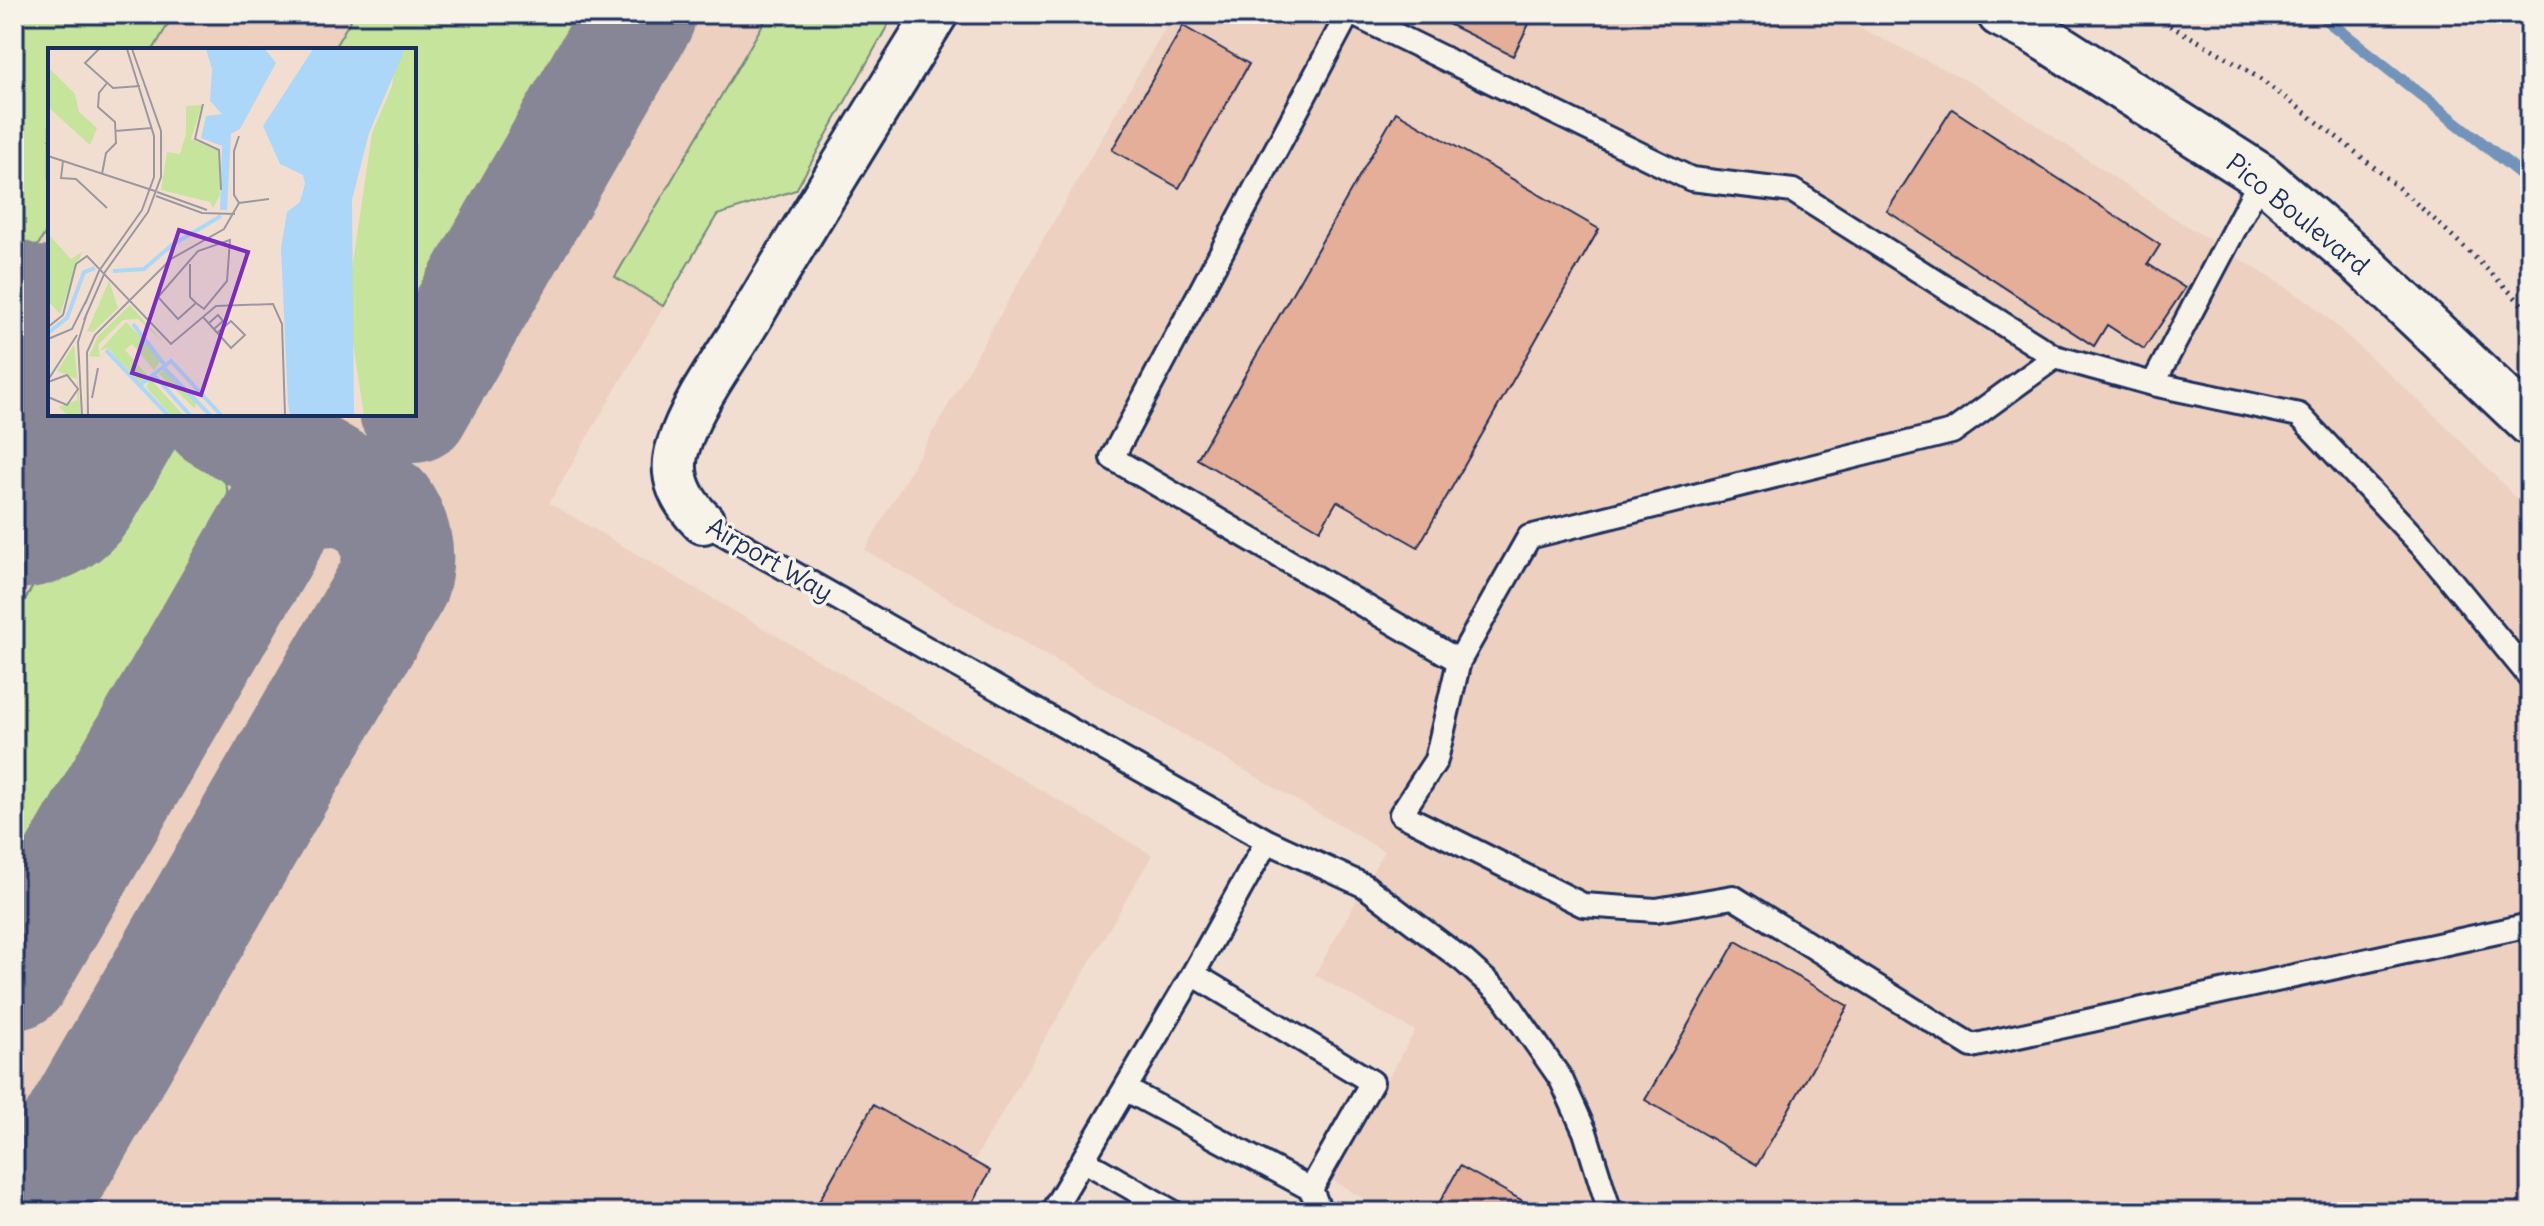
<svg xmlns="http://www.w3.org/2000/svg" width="2544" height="1226" font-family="Delius,sans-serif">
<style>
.built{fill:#edd0bf;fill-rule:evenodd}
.green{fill:#c7e49c;stroke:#718a7d;stroke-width:2}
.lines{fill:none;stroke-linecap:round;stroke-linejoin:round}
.stream{stroke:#7394ba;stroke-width:12}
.taxiway{stroke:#868697;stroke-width:112}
.runway{stroke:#868697;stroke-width:280}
.building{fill:#e4ae98;stroke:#1b2f5e;stroke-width:2}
.service-casing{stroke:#1b2f5e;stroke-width:28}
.minor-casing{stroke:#1b2f5e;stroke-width:48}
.tertiary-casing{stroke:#1b2f5e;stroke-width:50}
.path{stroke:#1b2f5e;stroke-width:5;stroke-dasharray:2 6;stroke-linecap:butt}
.service{stroke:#f7f3e8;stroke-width:22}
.minor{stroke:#f7f3e8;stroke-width:42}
.tertiary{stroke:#f7f3e8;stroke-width:44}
.labels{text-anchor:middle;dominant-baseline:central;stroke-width:7;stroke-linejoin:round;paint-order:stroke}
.street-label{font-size:26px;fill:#1b2f5e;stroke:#f7f3e8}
.inset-river{fill:none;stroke:#add7f8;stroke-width:4}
.inset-road{fill:none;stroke:#9b98a2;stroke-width:2}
.view{fill:#7b2cbf;fill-opacity:0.15;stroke:#7b2cbf;stroke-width:4}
.inset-edge{fill:none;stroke:#1b2f5e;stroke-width:4}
</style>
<rect width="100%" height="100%" fill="#f1ded0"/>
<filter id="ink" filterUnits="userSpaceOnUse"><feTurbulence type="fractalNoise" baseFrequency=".0125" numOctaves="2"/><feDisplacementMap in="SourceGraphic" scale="16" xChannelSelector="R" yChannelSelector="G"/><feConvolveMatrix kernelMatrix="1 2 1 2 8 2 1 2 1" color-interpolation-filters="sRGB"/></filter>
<g filter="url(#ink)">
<path class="built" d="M14,14h880l-98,176 -79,25 -168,288 603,352 -178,306 16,10 -22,41h-954zM50,50h364v364h-364z
M1173,14h659l150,74 181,123 148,92 131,119 88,90v700h-1143l-57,-33 85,-148 -100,-56 69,-124 -519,-301z"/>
<path class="green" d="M14,14h160l-21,36h-103v175l-25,42 -11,-7z
M354,14h253l-193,324v-288h-81z
M769,14h125l-98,176 -79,25 -54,91 -48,-29z
M129,431c21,1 86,29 95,49 6,13 5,25 4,38l-214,368v-267l104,-182z"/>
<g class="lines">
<path class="stream" d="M2319,14l211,167"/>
<path class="taxiway" d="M14,296l36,21
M414,407l226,-393
M14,974l268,-463c22,-28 58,-23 87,-11
M29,1212l364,-629c9,-27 4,-49 -11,-73l-164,-96"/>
<path class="runway" d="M14,449l36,-63"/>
</g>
<path class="building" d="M1428,14h106l-21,42z
M1183,26l66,38 -70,124 -67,-38z
M1952,109l208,136 -12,19 37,24 -41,61 -37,-24 -13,21 -207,-135z
M1396,112l203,117 -181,318 -81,-46 -17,29 -123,-71z
M1736,941l112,65 -91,159 -112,-65z
M873,1105l117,66 -22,41h-155z
M1460,1166l83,46h-109z"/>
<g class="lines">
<defs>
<path id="service" d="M1348,14l-236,444 347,203 70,-124 423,-105 103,-75
M1353,14l338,165 102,12 262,166 98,27 146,31 127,135 104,127
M2153,384l109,-207
M703,522l564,319 98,45 99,75 39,35 58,83 24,53 25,80
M1459,661l-23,99 -35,54 182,91 73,5 77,-13 239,149 558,-121
M1125,1089l186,100 61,-107 -179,-108
M1083,1160l90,52
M1311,1189l9,23
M1052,1212l141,-238 74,-133"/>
<path id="minor" d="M703,522c-21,-20 -35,-45 -25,-75 14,-45 47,-87 71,-127 61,-103 124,-204 187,-306"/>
<path id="tertiary" d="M2000,14l32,16 230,147 96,83 172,163"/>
</defs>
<use href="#service" class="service-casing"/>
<use href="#minor" class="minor-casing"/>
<use href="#tertiary" class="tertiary-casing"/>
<path class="path" d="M2149,14c35,20 72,38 105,61 98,70 194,151 276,238
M2524,14l6,5"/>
<use href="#service" class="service"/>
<use href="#minor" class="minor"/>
<use href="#tertiary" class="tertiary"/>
</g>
</g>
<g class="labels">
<g class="street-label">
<text transform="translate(2298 214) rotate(39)">Pico Boulevard</text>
<text transform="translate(770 559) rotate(30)">Airport Way</text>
</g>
</g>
<g transform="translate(48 48)">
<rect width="368" height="368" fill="#f1ded0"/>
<path d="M349,1h19v366h-52l-15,-98 3,-48 20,-136 20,-47zM0,19l27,27 4,18 18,16 -7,17 -42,-38zM154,57l-11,34 28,12 1,44 -7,13 -3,-6 -49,-12 6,-38 13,2 6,-20v-28zM0,186l23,25 11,-7 -22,62 -12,-13zM61,233l9,27 -25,24 -6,-1 -4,10zM82,257l32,36 -24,-22 -15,1 -25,25 2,12 -11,-1 9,-20zM78,274l36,37 -8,11 -22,-26 -7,6 23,26 -8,7 -32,-35 -9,3zM26,297l7,70h-14l-8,-8 18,-7v-21l-20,-8zM118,321l30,34 -1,6 -36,-35zM100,333l5,1 30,33h-12l-24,-27z" fill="#c7e49c"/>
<path d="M158,1h59l11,14 -36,66 -9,5 -4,76h-7l2,-64 -21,-8 5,-22 16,-2 -12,-13 2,-32zM265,1h92l-36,84 -17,67 2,215h-64l-2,-11 -7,-156 6,-36 13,-10 5,-18 -2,-9 -23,-11 -17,-38z" fill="#add7f8"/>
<path class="inset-river" d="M65,223l31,-2 28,-24 49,-29M85,276l31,40M0,285l19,-15 17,-46 11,-4M58,302l62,65M114,318l48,49M105,326l37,41M92,337l31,-24 50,54"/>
<path class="inset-road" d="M51,1l-14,14 28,25 27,-2M155,56l-8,35 24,11 2,40M67,83l37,-3M0,108l107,35M15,113l-2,17 15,1 31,29M54,126l4,-21 10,-10 -1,-21 -17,-15 1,-14 8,-10M109,144l50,18M108,148l46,17 33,1M191,155l-5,-8v-44l5,-15M142,216v33l6,6 -18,16 -20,-22 40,-46 32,-11 -3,41 -23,28 -8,-6M37,256l14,-33 43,-61 12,-33v-41l-27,-87M155,269l28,31 14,-13 -14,-14 -14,12M36,272l21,-48 43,-60 13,-35v-46l-29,-82M161,275l9,-8 5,6 -9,8M0,279l15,-12 13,-51 11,-8 84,88 45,-38 57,-2 9,20 3,91M0,291l24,-10 14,-28M0,332l29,-45M0,334l19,-7 11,14 -11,16 -19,-8M44,350l6,-30M34,367l-4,-73 8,-26M40,367l-1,-63 8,-17 76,-76 53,-30 15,-26 30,-4"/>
<path class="view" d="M131,182l69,22 -47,143 -69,-22z"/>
<rect width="368" height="368" class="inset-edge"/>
</g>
<rect width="2544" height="1226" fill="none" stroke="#f7f3e8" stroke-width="48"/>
<rect x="24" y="24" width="2496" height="1178" fill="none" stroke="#1b2f5e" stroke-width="3" filter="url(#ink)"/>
</svg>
